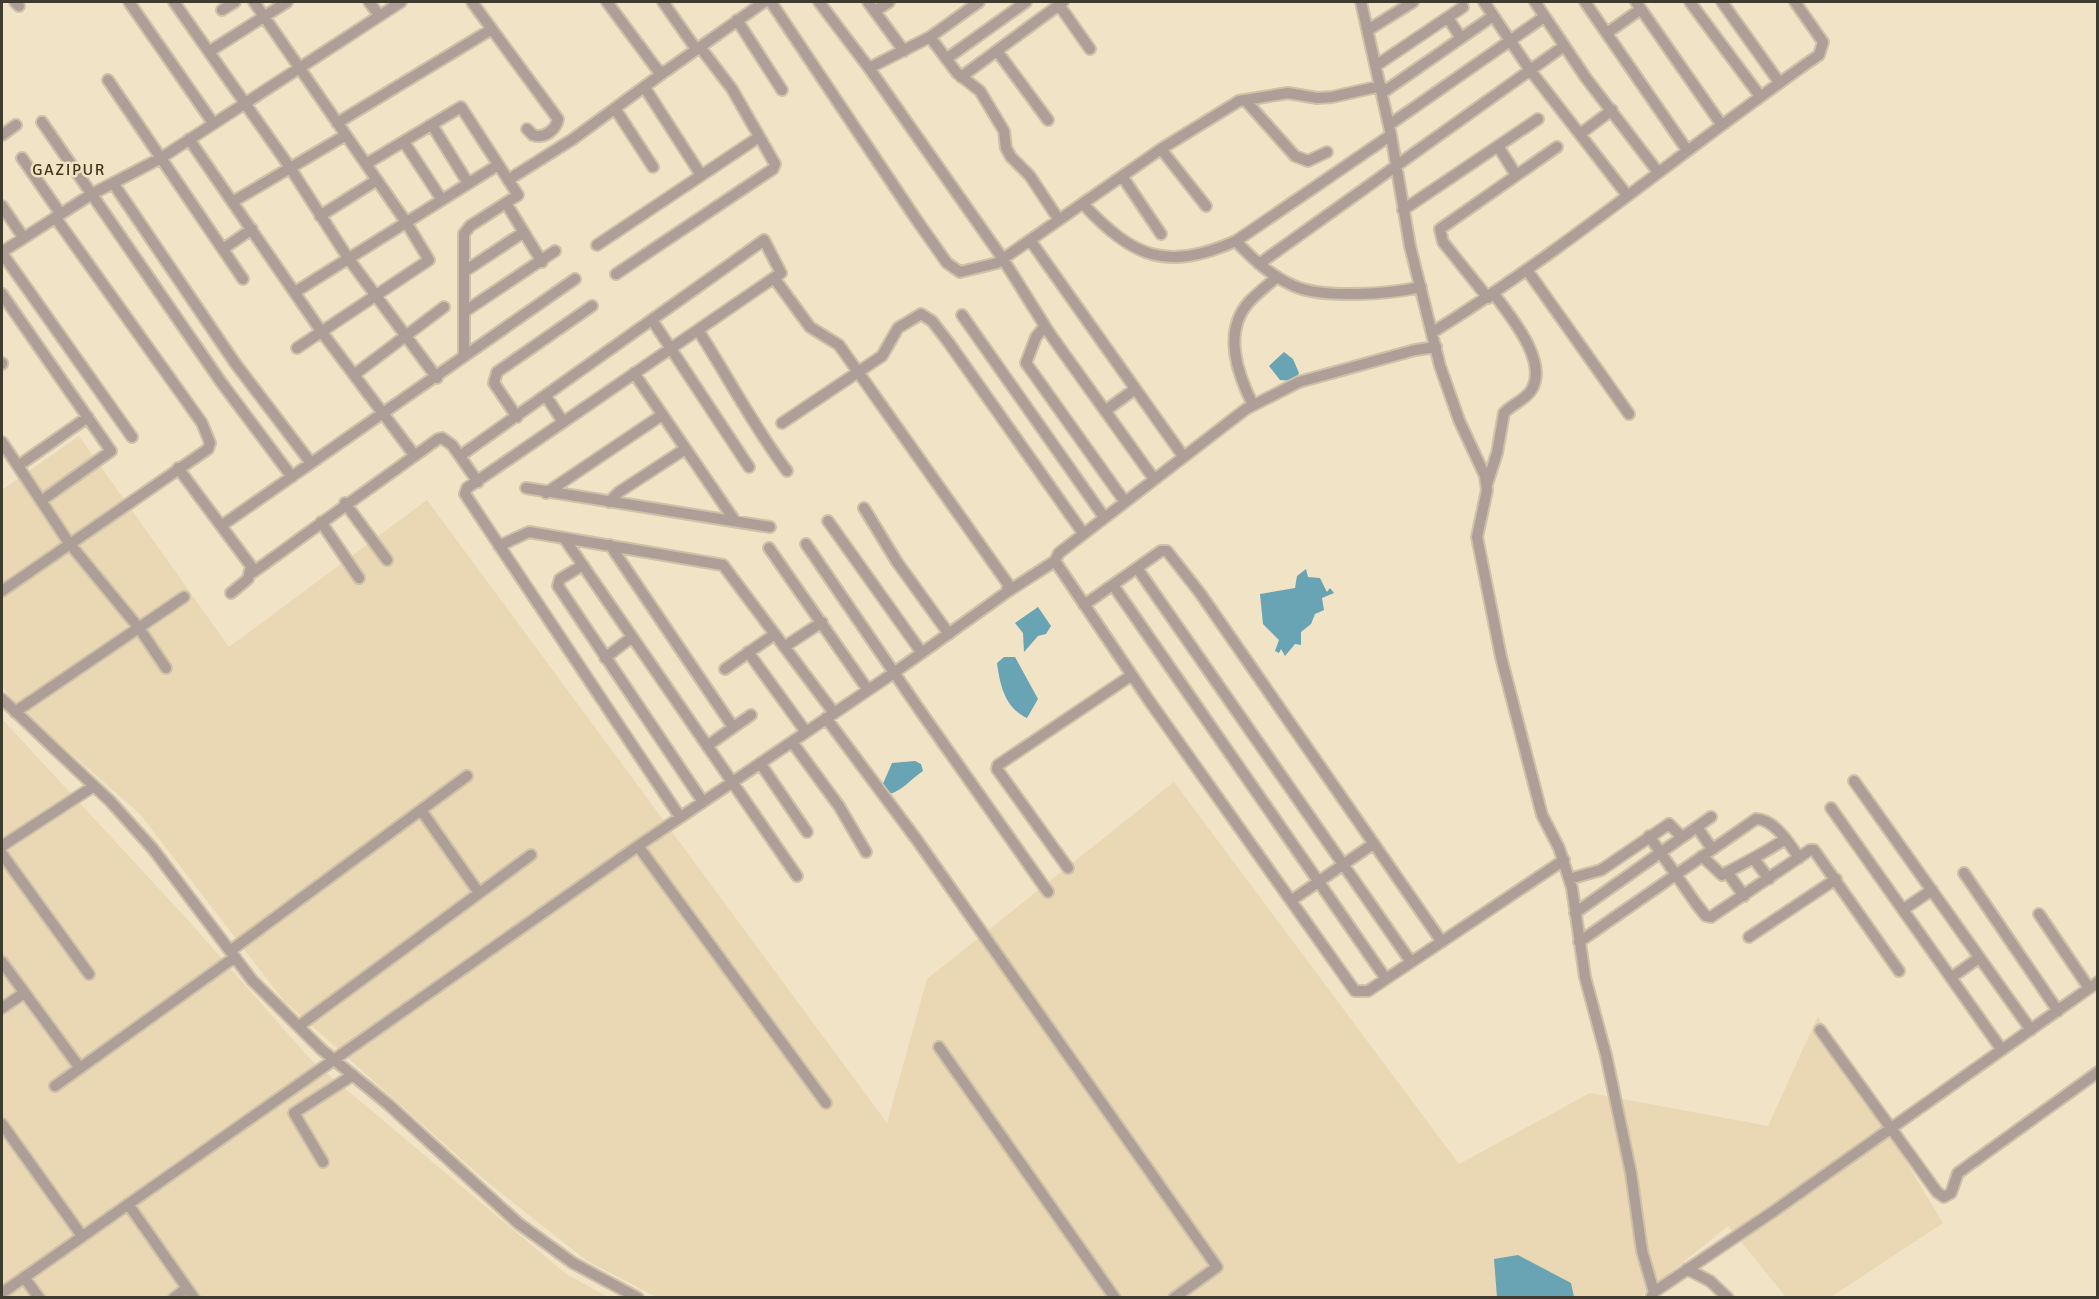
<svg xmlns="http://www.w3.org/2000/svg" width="2099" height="1299" font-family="Signika,sans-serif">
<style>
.built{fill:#e9d8b3}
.water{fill:#68a4b4}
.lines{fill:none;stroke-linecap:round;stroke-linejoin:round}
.minor-casing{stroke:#cec1a7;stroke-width:14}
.minor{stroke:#ad9f98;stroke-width:10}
.labels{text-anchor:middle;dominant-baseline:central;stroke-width:5;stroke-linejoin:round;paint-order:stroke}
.neighbourhood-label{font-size:16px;letter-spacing:1.5px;fill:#41361c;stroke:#f1e3c5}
</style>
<rect width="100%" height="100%" fill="#f1e3c5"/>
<path class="built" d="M79,436l150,211 198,-147 460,623 40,-144 247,-197 285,382 131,-71 178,33 50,-110 125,207 -112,74h-45l-58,-71 -88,71h-984l-70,-37 -100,-79 -202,-180 -144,-187 -122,-107 -16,-21v-196z
M2,719l184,199 124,141 256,215 42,23h-606z"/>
<path class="water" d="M1284,352l9,7 6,14 -5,8 -14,-1 -11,-14z
M1306,569l2,8 12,1 7,14 3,-4 4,5 -12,5 2,12 -9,4 -4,10 -10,8v13l-6,-1 -10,12 -4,-7 -2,4 -4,-2 4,-11 -16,-16 -3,-30 35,-6 2,-12z
M1038,607l13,19 -5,8 -8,2 -14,16 -1,-19 -8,-10z
M1004,657h11l23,42 -11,19c-22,-10 -27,-33 -30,-55z
M915,761l6,3 2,7c-11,7 -22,21 -34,23l-7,-8 10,-23z
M1518,1255l53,28 3,14h-77l-3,-38z"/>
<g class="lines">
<defs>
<path id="minor" d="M15,2l4,4
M129,2l84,121
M174,2l115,164 59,92 89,120
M254,2l152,220 23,38 -132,88
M369,2l10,13
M472,2l86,117c-2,11 -14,20 -25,16l-6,-6
M607,2l52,70 7,-1 34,-24 32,42 43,75 -2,5 -157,105
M663,2l33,47
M771,2l145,217 31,44 13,9 37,-9 164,-114 78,-48 49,-8 29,5 15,-1 49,-11
M819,2l50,66 134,191 47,75 104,145
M868,2l36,49
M1361,2l30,133 19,111 30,120 19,54 26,56 2,14 -10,47 24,120 41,158 17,33 13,40 13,89 21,78 25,118 11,78 12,41
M1484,2l46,68 97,125
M1535,2l51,76 72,94
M1585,2l102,148
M1636,2l85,122
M1690,2l70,94
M1722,2l57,80
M1059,5l31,44
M222,10l13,-8
M875,11l14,-9
M1448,18l13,20
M737,20l45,70
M1368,30l45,-28
M1607,33l34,-24
M930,37l27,36 23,18 24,40 2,17 5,9 19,19 29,44
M700,47l64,-45
M210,51l77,-49
M997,51l51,69
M946,59l80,-57
M1377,65l86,-58
M869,68l61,-31 49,-35
M961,77l102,-75
M108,80l135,199
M645,88l56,87
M1382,93l111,-77
M1245,100l50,56 13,5 19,-9
M616,110l37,57
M42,122l179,260 71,95
M337,123l155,-94
M432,125l36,58
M1389,125l155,-108
M1580,134l32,-24
M2,135l14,-10
M189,139l132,192 94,125
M404,142l38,58
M1498,146l18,29
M1161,149l45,57
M22,158l38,55
M366,164l95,-57 57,88 -48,31 -6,8v120
M1122,176l39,58
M508,180l65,-41 90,-66
M113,183l122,180 76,100
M234,201l112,-66
M506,203l36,59
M1083,204c50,53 82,68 153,37l155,-106
M2,206l21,31
M1403,210l135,-91
M320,216l57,-36
M1030,240l153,216
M1236,241c16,18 35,35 58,45 30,13 95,8 127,1
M597,245l162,-108
M223,249l29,-20
M2,252l90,-58 69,-36 240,-156
M2,253l130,184
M1259,264l305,-218
M1527,270l102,144
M465,271l59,-39
M295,292l203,-127
M2,294l109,157 -70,50
M1488,298l-45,-56 -3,-13 117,-82
M464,312l91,-61
M962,315l142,202
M652,320l97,147
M1045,326l-9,11 -10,26 99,139
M698,330c30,47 56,97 89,141
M1433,332c135,-84 256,-187 386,-277l4,-13 -28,-40
M1436,347l-21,3 -116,32 -53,27 -187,144 -4,8 93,138 207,292h13l196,-131
M2,363v1
M634,373l101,148
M355,374l89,-67
M546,396l17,26
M1253,405c-15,-30 -31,-73 -4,-103 8,-9 19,-17 28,-25
M1105,411l30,-22
M517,417l-23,-34 3,-11 95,-66
M782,423l100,-67 16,-28 23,-14 11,7 17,22 134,190
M2,442l67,101 70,85 27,40
M460,456l304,-216 17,33 -314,215 -2,6 215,323
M18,466l70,-49
M178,468l73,98 -3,13 -17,14
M1487,484l10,-31 7,-40c8,-9 22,-13 28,-24 16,-29 -22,-73 -38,-95
M526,488l244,39
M546,493l116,-78
M609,502l10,-10 66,-43
M345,503l42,57
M864,508l33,54 52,72
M828,521l94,132
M321,522l38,56
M221,526l354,-247
M564,538l233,338
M806,544l113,165 129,183
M610,545l123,182
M499,546l30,-14 194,33 111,148
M769,548l99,142
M583,565l-23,14 -2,7 145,216
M1137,568l274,394
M252,573l186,-134 4,-1 10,7 26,37
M1113,585l273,394
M2,591l206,-142 2,-6 -8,-20 -147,-206
M1007,592l48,-31
M1084,605l77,-54h6l33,42 242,349
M784,647l38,-25
M748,652l58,80
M605,658l27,-21
M725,669l50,-35
M2,699l108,102 43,48 99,131 69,69 68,56 129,118 55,40 65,35
M15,712l169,-115
M826,718l91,122 300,427 -43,31
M792,742l47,64 27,46
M707,746l44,-31
M760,763l47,69
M1854,781l177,249
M1831,808l171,242
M421,810l58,83
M1697,827l15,22
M1649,836l48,69 9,11 5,1 99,-67h4l85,121
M2,846l92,-60
M638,846l188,257
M2,854l87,120
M1702,856l20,19c22,-12 43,-22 63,-36
M1754,859l15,20
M1068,868l-71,-99 1,-4 134,-90
M1727,872l17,24
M1964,873l94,138
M1569,879l32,-9 68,-46 13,13
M1292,900l81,-56
M1904,909l28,-19
M1575,913l136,-96
M2039,914l50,74
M1749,937l87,-58
M1579,942l177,-123c18,0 34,25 43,39
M230,951l237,-175
M2,962l78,106
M1952,977l27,-19
M2,1008l22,-15
M299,1026l232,-171
M1820,1030l117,162 7,5 7,-4 7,-20 140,-101
M939,1047l176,251
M55,1086l180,-129
M2,1124l80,112
M323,1162l-29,-49 59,-38
M128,1204l66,94
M1687,1269l23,12 18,17
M24,1277l15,21
M2,1293l636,-447 257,-174 112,-80 1,-8 -169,-239 -29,-18 -36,-49
M1652,1296l2,-4 120,-81 324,-229
M174,1298l13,-10"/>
</defs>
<use href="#minor" class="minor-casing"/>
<use href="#minor" class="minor"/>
</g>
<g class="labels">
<g class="neighbourhood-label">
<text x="69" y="170">GAZIPUR</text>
</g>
</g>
<rect width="2099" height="1299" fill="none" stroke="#403b2f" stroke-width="6"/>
</svg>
